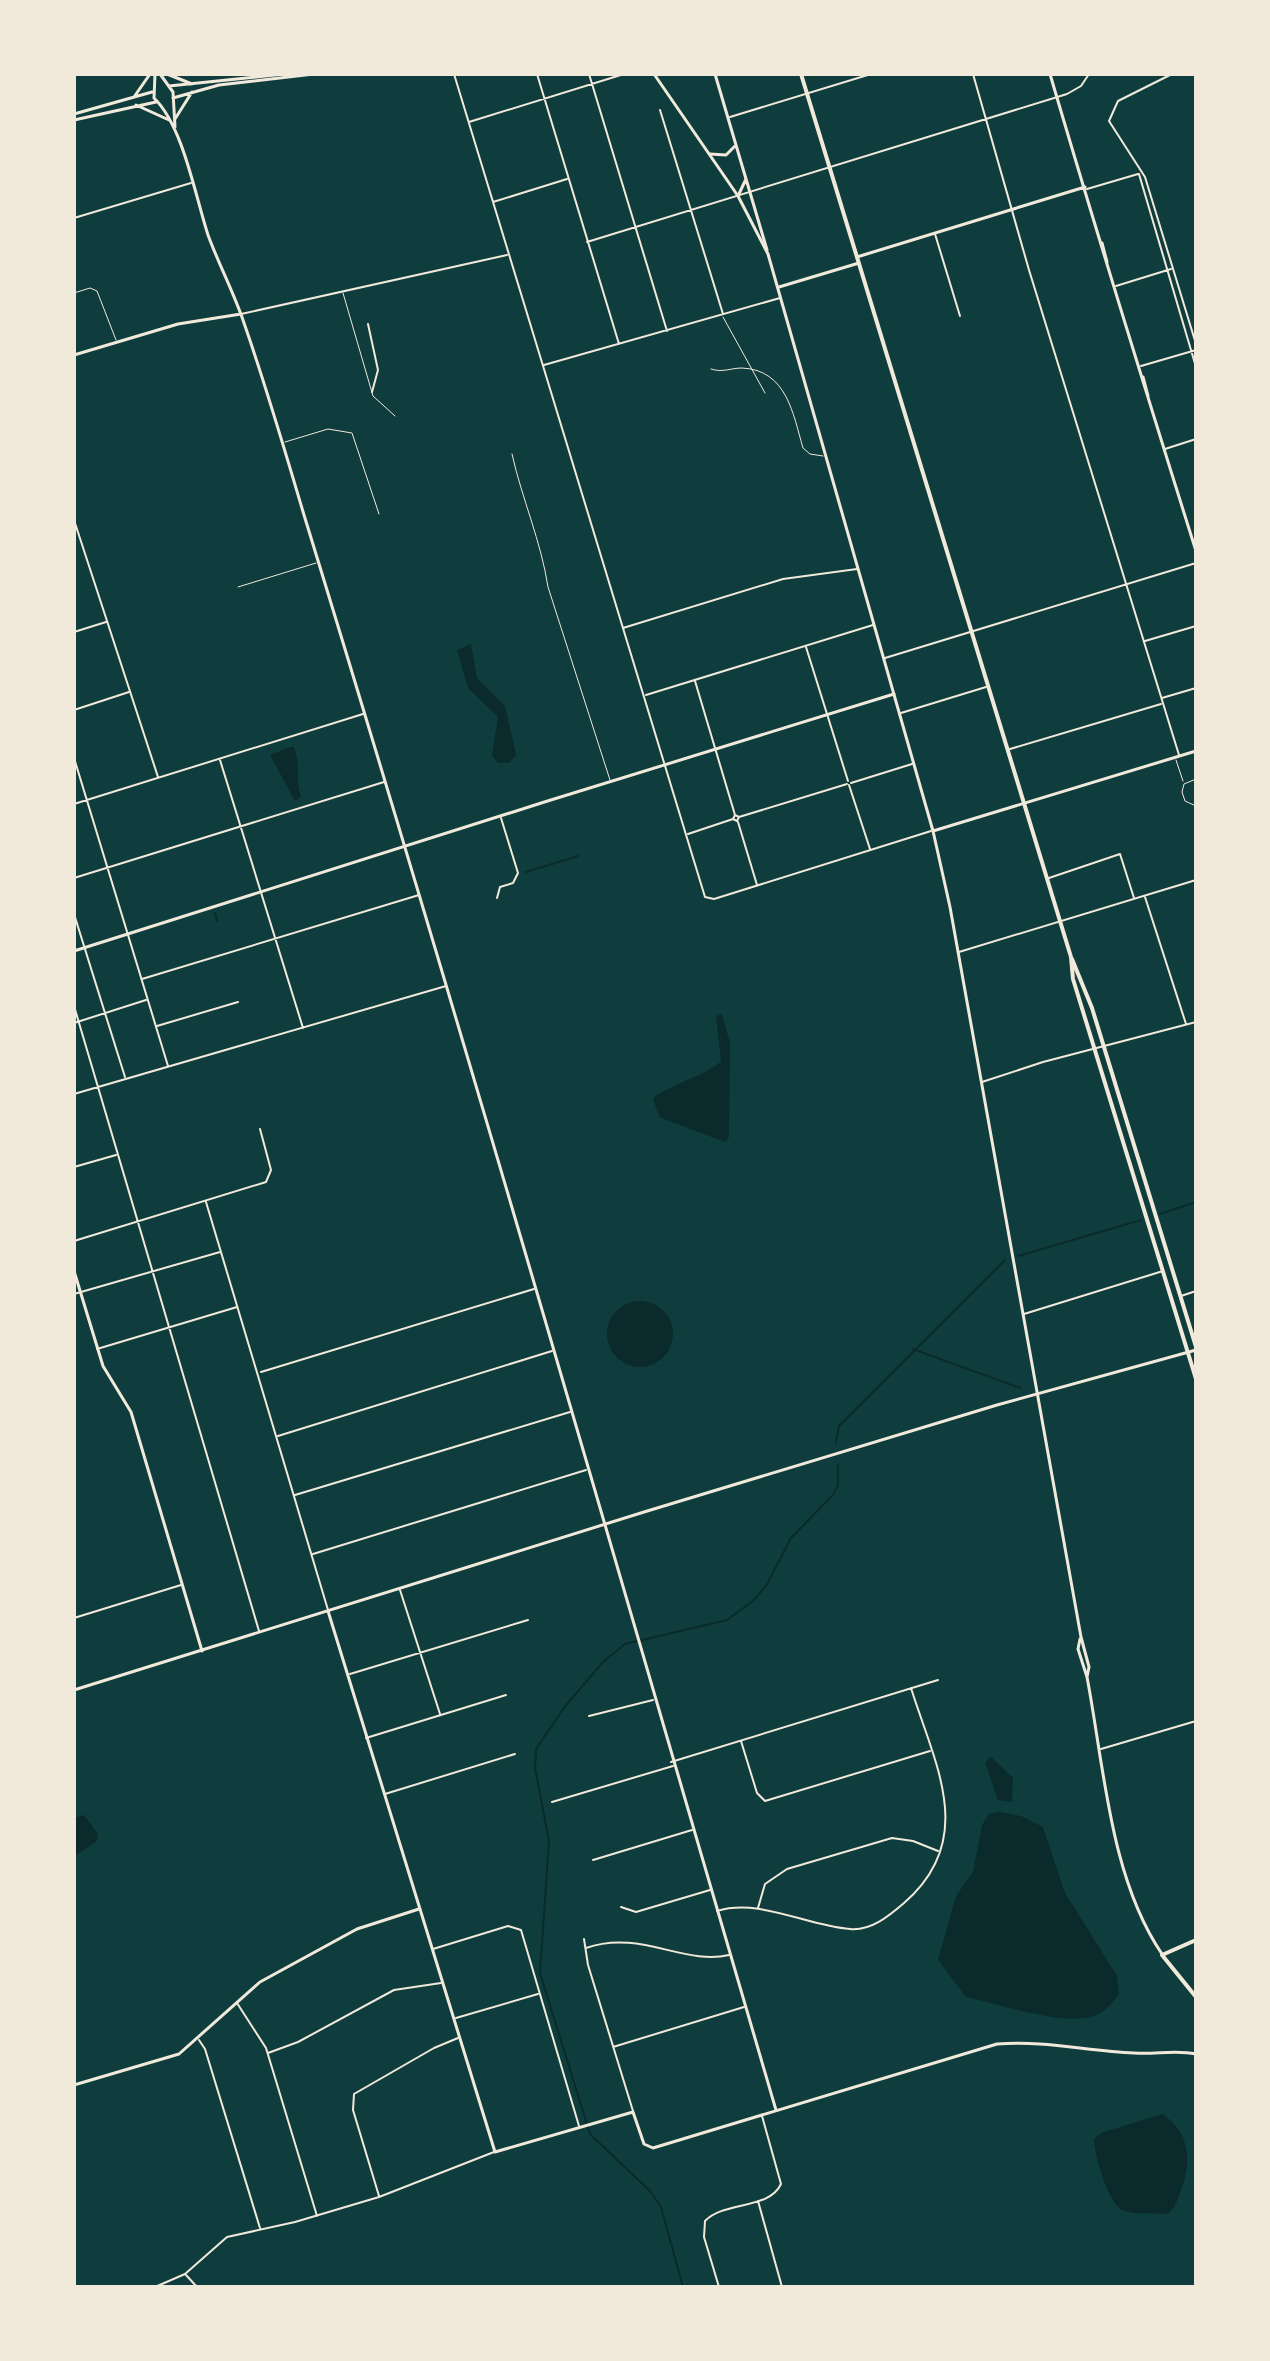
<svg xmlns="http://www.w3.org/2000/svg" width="1270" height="2361" font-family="'Source Sans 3',sans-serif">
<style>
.water{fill:#0a2a2b}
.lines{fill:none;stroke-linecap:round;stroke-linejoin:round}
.stream{stroke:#0a2a2b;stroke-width:2}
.service{stroke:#f1e9da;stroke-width:1}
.minor{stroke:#f1e9da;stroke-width:2}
.tertiary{stroke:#f1e9da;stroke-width:3}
.secondary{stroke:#f1e9da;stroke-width:3}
.primary{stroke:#f1e9da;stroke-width:4}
</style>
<rect width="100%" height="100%" fill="#0f3d3e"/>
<path class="water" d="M471,644l6,34 28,28 11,49 -7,8h-11l-6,-7 6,-39 -30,-29 -11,-38z
M290,747h4c7,18 1,30 7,50l-6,4 -25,-46z
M722,1014l8,29 -1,94 -4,5 -66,-25 -6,-19c18,-14 57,-24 68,-37l-5,-45z
M607 1334a33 33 0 1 1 66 0a33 33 0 1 1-66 0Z
M991,1757l22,21 -1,24 -14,-2 -13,-38z
M998,1812l23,4 22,11 22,66 52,83 2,18c-8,10 -15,20 -28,23 -31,8 -92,-13 -125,-20l-28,-37 18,-64 17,-24 9,-47 7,-11z
M84,1815l14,19 -2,8 -22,14v-38z
M1162,2114c29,19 30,49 18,79 -4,9 -5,16 -13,21 -14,-1 -34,1 -45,-4 -14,-7 -28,-56 -28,-71l7,-6z"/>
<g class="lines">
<path class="stream" d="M526,872l52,-16
M215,913l2,8
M1160,1214l36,-12
M1018,1256l123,-36
M913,1349l107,39
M836,1443l3,-17 166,-166
M683,2287l-22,-80 -11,-16 -60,-57 -50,-161 9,-132 -14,-73 1,-19 30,-44 38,-44 21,-17 102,-24 26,-19 13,-15 25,-48 42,-43 5,-10v-20"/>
<path class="service" d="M74,293l16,-5 7,3 19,49
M343,293l30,103 22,20
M723,317l42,76
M711,369c11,4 20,-1 31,-1 45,2 51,46 61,80l7,6 13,2
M285,442l43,-13 24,4 27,81
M512,454c10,45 29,87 36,133l62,193
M238,587l78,-24
M1176,760l7,21
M1196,779l-12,5 -2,8 3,9 11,5"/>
<path class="minor" d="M454,74l251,823 9,2 217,-68
M537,74l82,270
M589,74l78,257
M973,74l56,196 150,485
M1172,74l-54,27 -9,20 36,56 51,167
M660,110l63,204
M730,117l141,-43
M469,122l155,-48
M1139,174l57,193
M1087,189l51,-15
M493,202l74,-23
M74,218l117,-35
M935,234l25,82
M587,242l480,-148 14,-8 8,-12
M1116,286l55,-17
M241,314l266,-59
M368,324l10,46 -6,22
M544,365l236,-67
M1141,366l55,-16
M1165,449l31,-10
M74,520l84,257
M623,628l160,-49 74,-10
M74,632l32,-10
M1145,641l51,-15
M806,647l42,134
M885,658l311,-95
M695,681l40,134
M646,695l227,-70
M1162,698l34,-10
M74,710l55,-18
M901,713l85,-26
M1010,749l151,-45
M74,758l94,308
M220,760l83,268
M851,783l61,-19
M849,785l21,64
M74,804l289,-90
M739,817l108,-33
M738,822l19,63
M688,834l45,-15 4,2 2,-4 -4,-2 -2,4
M74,878l310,-96
M1049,878l71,-24 14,44
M1145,897l41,127
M497,898l3,-11 13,-4 5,-10 -17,-55
M74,914l51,163
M959,952l237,-72
M142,979l277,-84
M74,1006l185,625
M74,1023l72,-23
M157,1026l81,-24
M982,1082l61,-20 153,-40
M74,1094l372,-108
M74,1167l42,-12
M206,1202l122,408
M74,1241l192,-59 5,-12 -11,-41
M74,1294l146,-42
M1181,1296l15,-5
M1024,1314l139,-43
M97,1349l140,-42
M261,1372l273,-83
M278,1436l274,-85
M295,1495l275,-83
M313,1554l273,-84
M400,1590l40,124
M74,1618l107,-33
M350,1674l178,-54
M589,1716l64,-16
M366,1738l140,-43
M741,1741l16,52 8,8 165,-50
M1101,1749l95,-28
M671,1762l267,-82
M385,1794l130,-40
M552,1802l121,-36
M593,1860l99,-30
M621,1907l15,5 74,-22
M758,1908l7,-24 22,-15 105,-31 21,3 25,10
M717,1911c43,-13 90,15 133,18 21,2 39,-13 54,-26 74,-64 31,-138 7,-215
M584,1939l4,26 45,146
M586,1948c54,-19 99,18 143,7
M433,1949l75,-23 13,4 58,196
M237,2003l29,45 51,168
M456,2018l82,-24
M199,2040l6,9 55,179
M613,2047l131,-40
M268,2053l30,-11 96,-52 47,-7
M379,2196l-26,-86 1,-16 80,-46 24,-10
M758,2201l24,86
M186,2275l11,12
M155,2287l30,-13 42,-37 68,-15 84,-25 115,-45
M719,2287l-15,-50 1,-16c19,-20 64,-11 76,-37l-19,-68"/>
<path class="tertiary" d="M155,74l-1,24c29,28 41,97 54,137 11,30 26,58 36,88 22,63 41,128 60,192 163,530 316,1063 472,1595
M160,74l13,18 2,35
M167,74l25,10
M715,74l52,176
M1050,74c47,160 96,318 146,477
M169,86l115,-12
M134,97l16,-23
M173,98l46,-13 95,-11
M136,105l33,15
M74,114l78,-22
M175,119l17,-27
M74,120l82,-18
M710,154l16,1 10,-10
M738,196l8,-17
M1102,243l5,19
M857,257l228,-70
M779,287l80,-24
M74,355l104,-31 63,-10
M1143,377l5,19
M74,951c273,-88 546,-173 820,-257
M74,1271l29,95 28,46 71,239
M328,1611l167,541 138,-40 11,32 9,4 344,-104c47,-4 90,7 137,9 21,2 40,-4 62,1
M74,2085l105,-31 81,-72 97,-53 62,-20"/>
<path class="secondary" d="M654,74l84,122 30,58 165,577 17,76 131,730 8,30 -2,10c17,89 23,201 75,277
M933,831l263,-80
M1080,1639l-2,10 9,28
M74,1690l570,-178 353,-107 199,-55"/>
<path class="primary" d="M801,74l270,883 2,22 123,400
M1072,959l20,49 104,339
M1196,1940l-34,15 34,42"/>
</g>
<rect width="1270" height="2361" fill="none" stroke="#f1e9da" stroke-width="152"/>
</svg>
